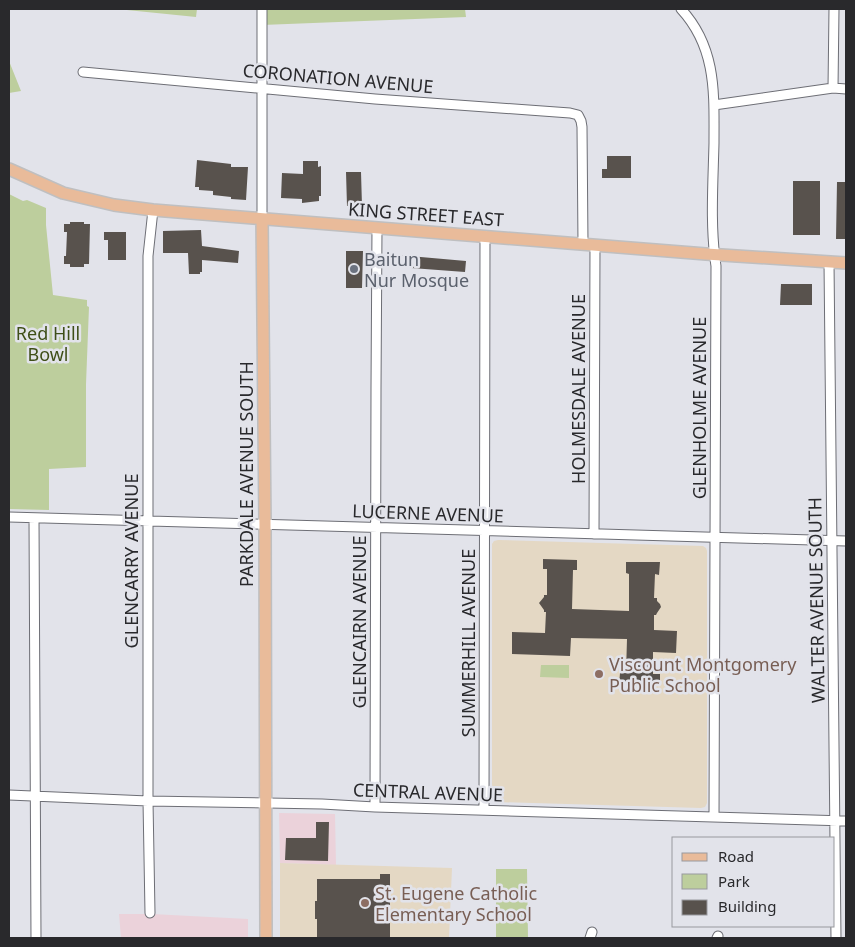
<svg xmlns="http://www.w3.org/2000/svg" width="855" height="947" font-family="'Noto Sans',sans-serif">
<style>
.commercial{fill:#ebd2da}
.education{fill:#e4d8c4}
.green{fill:#bdce9d}
.building{fill:#58524d}
.lines{fill:none;stroke-linecap:round;stroke-linejoin:round}
.minor-casing{stroke:#6d6e75;stroke-width:11}
.major-casing{stroke:#bfbfc0;stroke-width:14}
.minor{stroke:#fff;stroke-width:9}
.major{stroke:#e9bb9a;stroke-width:11}
.worship-dot{fill:#6b7280;stroke:#e2e3ea;stroke-width:2}
.education-dot{fill:#8d6e63;stroke:#e2e3ea;stroke-width:2}
.labels{text-anchor:middle;dominant-baseline:central;stroke-width:5;stroke-linejoin:round;paint-order:stroke}
.street-label{font-size:18px;fill:#29292c;stroke:#e2e3ea}
.worship-label{font-size:18px;fill:#5b616d;stroke:#e2e3ea;text-anchor:start}
.park-label{font-size:18px;fill:#3f4f18;stroke:#e2e3ea}
.education-label{font-size:18px;fill:#785e54;stroke:#e2e3ea;text-anchor:start}
</style>
<rect width="100%" height="100%" fill="#e2e3ea"/>
<path class="commercial" d="M279,813l56,1 1,51 -56,-2z
M119,914h33l96,5v19h-127z"/>
<path class="education" d="M498,540l205,6 3,2 1,3v252l-2,4 -4,1 -205,-6 -2,-1 -2,-5v-252l2,-3z
M280,863l172,5 -3,70h-169z"/>
<path class="green" d="M117,9h80l-1,8z
M261,9h204l1,8 -204,8z
M9,61l12,30 -12,2z
M9,194l14,7 4,-1 19,8v17l7,70 34,5v6l2,1 -3,77v83l-37,2v41l-40,-1z
M541,665h28v13l-29,-1z
M496,869h31l1,69h-32z"/>
<path class="building" d="M607,156h24v22h-29v-9h5z
M197,160l34,4v3h17l-2,33 -15,-1v-2l-18,-2v-4l-14,-1v-3h-4z
M303,161h15v6l3,-1v30h-2v5l-17,2v-4l-21,-1 1,-25 21,1z
M346,172h15l1,34h-15z
M793,181h27v54h-27z
M837,182h9v57h-10z
M70,222h14v2h6l-1,40h-5v3h-14v-3h-6v-8h2l1,-24h-3v-8h6z
M201,230l1,16 37,5 -1,12 -36,-3v12h-2v2h-11l-1,-21h-25v-22z
M104,232h22v28h-18v-20h-4z
M346,251h17l-1,37h-16z
M398,255l68,6 -1,11 -67,-5z
M781,284h31v21h-32z
M543,559l34,1v10h-4l-1,39 57,2v-37l-3,-1v-11h34l-1,13 -4,-1 -1,24h3v3l3,3 1,3 -4,6 -1,2h-2v15l23,1 -1,22 -23,-1v22h7v12l-41,-1 1,-12h6l1,-34 -56,-1 -1,18 -58,-2v-22l33,1 1,-21h-2v-2l-5,-7 5,-6v-2h3v-26h-4z
M316,822h13l-1,39 -43,-1 1,-22h30z
M380,874h10v64h-73v-19h-2v-18h2v-22h63z"/>
<g class="lines">
<defs>
<path id="minor" d="M262,9v210
M681,9c36,39 33,85 33,134 -1,41 -4,83 2,123l-2,551
M83,72l292,27 195,14 8,2 3,6 1,6 1,117
M833,88l1,-79
M714,105l119,-17 13,1
M829,262l7,676
M9,517l837,24
M34,518l2,420
M594,534l1,-289
M9,795l139,6 174,3 53,3 471,14
M375,807l1,-418 1,-161
M484,810l1,-574
M150,913l-2,-112v-545l5,-46
M590,938l2,-6
M717,938l1,-2"/>
<path id="major" d="M9,169l54,24 51,12 39,5 553,44 140,9
M262,219l3,305 1,414"/>
</defs>
<use href="#minor" class="minor-casing"/>
<use href="#major" class="major-casing"/>
<use href="#minor" class="minor"/>
<use href="#major" class="major"/>
</g>
<circle class="worship-dot" cx="354" cy="269" r="5"/>
<g class="education-dot">
<circle cx="599" cy="674" r="5"/>
<circle cx="365" cy="903" r="5"/>
</g>
<g class="labels">
<g class="street-label">
<text transform="translate(338 78) rotate(5)">CORONATION AVENUE</text>
<text transform="translate(426 214) rotate(4)">KING STREET EAST</text>
<text transform="translate(578 389) rotate(-90)">HOLMESDALE AVENUE</text>
<text transform="translate(699 408) rotate(-90)">GLENHOLME AVENUE</text>
<text transform="translate(246 474) rotate(-90)">PARKDALE AVENUE SOUTH</text>
<text transform="translate(428 513) rotate(2)">LUCERNE AVENUE</text>
<text transform="translate(131 561) rotate(-90)">GLENCARRY AVENUE</text>
<text transform="translate(816 600) rotate(-91)">WALTER AVENUE SOUTH</text>
<text transform="translate(359 622) rotate(-90)">GLENCAIRN AVENUE</text>
<text transform="translate(468 643) rotate(-90)">SUMMERHILL AVENUE</text>
<text transform="translate(428 792) rotate(2)">CENTRAL AVENUE</text>
</g>
<g class="worship-label">
<text x="364" y="259">Baitun<tspan x="364" dy="21">Nur Mosque</tspan></text>
</g>
<g class="park-label">
<text x="48" y="333">Red Hill<tspan x="48" dy="21">Bowl</tspan></text>
</g>
<g class="education-label">
<text x="609" y="664">Viscount Montgomery<tspan x="609" dy="21">Public School</tspan></text>
<text x="375" y="893">St. Eugene Catholic<tspan x="375" dy="21">Elementary School</tspan></text>
</g>
</g>
<rect width="855" height="947" fill="none" stroke="#29292c" stroke-width="20"/>
<rect x="672" y="837" width="162" height="90" fill="#e2e3ea" stroke="#98999e"/>
<rect x="682" y="853" width="25" height="8" fill="#e9bb9a" stroke="#98999e"/>
<text x="718" y="862" font-size="15" fill="#29292c">Road</text>
<rect x="682" y="874" width="25" height="15" fill="#bdce9d" stroke="#98999e"/>
<text x="718" y="887" font-size="15" fill="#29292c">Park</text>
<rect x="682" y="900" width="25" height="15" fill="#58524d" stroke="#98999e"/>
<text x="718" y="912" font-size="15" fill="#29292c">Building</text>
</svg>
